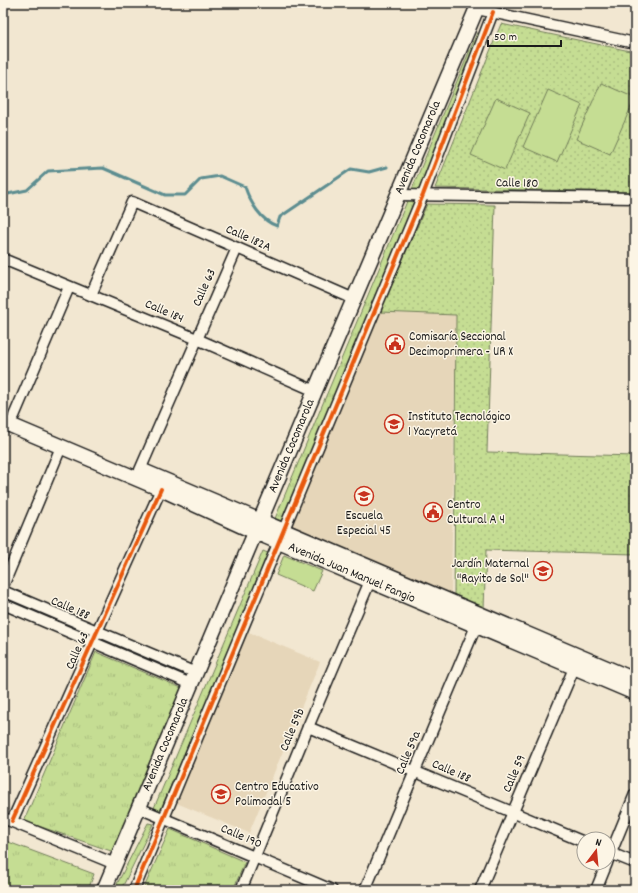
<svg xmlns="http://www.w3.org/2000/svg" width="638" height="893" viewBox="0 0 638 893" font-family="Dekko,sans-serif">
  <defs>
    <pattern id="grass-tufts" width="24" height="20" patternUnits="userSpaceOnUse"><rect width="24" height="20" fill="#c5dd93"/><path d="M3 7l-1-3M5 7V3M7 7l1-3M15 17l-1-3M17 17v-4M19 17l1-3" fill="none" stroke="#a9bd7e"/></pattern>
    <pattern id="park-dots" width="8" height="8" patternUnits="userSpaceOnUse"><rect width="8" height="8" fill="#c5dd93"/><path d="M2 2h.1M6 6h.1" fill="none" stroke="#a9bd7e" stroke-width="1.8" stroke-linecap="round"/></pattern>
  </defs>
  <rect width="100%" height="100%" fill="#f2e7d1"/>
  <filter id="ink" filterUnits="userSpaceOnUse"><feTurbulence type="fractalNoise" baseFrequency=".025" numOctaves="2"/><feDisplacementMap in="SourceGraphic" scale="8" xChannelSelector="R" yChannelSelector="G"/><feConvolveMatrix kernelMatrix="1 2 1 2 8 2 1 2 1" color-interpolation-filters="sRGB"/></filter>
  <g filter="url(#ink)">
    <g fill="#e6d6b9">
      <path d="M 380,312 L 456,315 L 451,598 L 290,530 Z"/>
      <path d="M 246,631 L 320,662 L 249,833 L 174,802 Z"/>
    </g>
    <g fill="url(#grass-tufts)" stroke="#707c58">
      <path d="M 477,33 L 483,35 L 281,524 L 274,521 Z"/>
      <path d="M 263,551 L 270,554 L 160,811 L 154,808 Z"/>
      <path d="M 96,652 L 184,689 L 114,852 L 24,821 Z"/>
      <path d="M 148,823 L 153,824 L 121,890 L 114,890 Z"/>
      <path d="M 170,829 L 245,862 L 233,890 L 143,890 Z"/>
      <path d="M 3,840 L 94,874 L 88,890 L 3,890 Z"/>
    </g>
    <g fill="url(#park-dots)" stroke="#707c58">
      <path d="M 501,24 L 635,52 L 635,192 L 435,188 Z"/>
      <path d="M 427,204 L 495,205 L 487,452 L 635,456 L 635,554 L 486,550 L 484,609 L 454,598 L 456,315 L 380,312 Z"/>
    </g>
    <g fill="#c5dd93" stroke="#707c58">
      <path d="M 601,83 L 635,98 L 610,154 L 576,139 Z"/>
      <path d="M 548,90 L 582,105 L 557,162 L 523,147 Z"/>
      <path d="M 496,98 L 530,113 L 505,170 L 471,155 Z"/>
      <path d="M 284,555 L 322,571 L 313,591 L 276,575 Z"/>
    </g>
    <g fill="none" stroke-linecap="round" stroke-linejoin="round">
      <path stroke="#5c8d90" stroke-width="3" d="M 3,195 L 27,190 L 48,171 L 103,168 L 165,195 L 185,195 L 201,179 L 220,176 L 245,187 C 250,202 261,221 277,226 L 280,217 L 351,169 L 369,172 L 387,167"/>
      <defs>
        <g id="minor">
          <path d="M 477,9 L 635,43"/>
          <path d="M 398,195 L 635,198"/>
          <path d="M 3,259 L 197,339 L 315,391"/>
          <path d="M 91,295 L 132,202 L 354,299"/>
          <path d="M 14,416 L 69,287"/>
          <path d="M 140,470 L 237,248"/>
          <path d="M 3,586 L 61,447"/>
          <path d="M 3,591 L 196,673"/>
          <path d="M 3,604 L 191,684"/>
          <path d="M 308,727 L 584,842"/>
          <path d="M 139,808 L 332,890"/>
          <path d="M 3,818 L 115,864"/>
          <path d="M 12,821 L 161,489"/>
          <path d="M 608,852 L 635,863"/>
          <path d="M 608,860 L 635,794"/>
          <path d="M 134,890 L 423,195 L 493,12"/>
          <path d="M 241,890 L 308,727 L 370,581"/>
          <path d="M 365,890 L 476,626"/>
          <path d="M 480,890 L 574,668"/>
          <path d="M 596,890 L 607,863"/>
        </g>
        <g id="secondary">
          <path id="s1" d="M 3,422 L 161,489 L 255,532 L 635,693"/>
          <path d="M 143,471 L 635,680"/>
          <path id="s2" d="M 104,890 L 479,3"/>
        </g>
      </defs>
      <use href="#minor" stroke="#1c1c1c" stroke-width="13"/>
      <use href="#secondary" stroke="#1c1c1c" stroke-width="17"/>
      <use href="#minor" stroke="#fcf5e5" stroke-width="10"/>
      <use href="#secondary" stroke="#fcf5e5" stroke-width="14"/>
      <defs>
        <g id="cycleway">
          <path d="M 12,821 L 161,489"/>
          <path d="M 134,890 L 423,195 L 493,12"/>
        </g>
      </defs>
      <use href="#cycleway" stroke="#fcf5e5" stroke-width="6"/>
      <use href="#cycleway" stroke="#e8590c" stroke-width="4"/>
    </g>
  </g>
  <defs>
    <symbol id="civic-ring" viewBox="-11 -11 22 22"><circle r="9.5" fill="#fcf5e5" stroke="#c8321e" stroke-width="1.5"/><path d="M-.6-6.5H3V-4.5H.6V-3L4-1V1h2V6H-6V1h2V-1L-.6-3ZM-1.2 2.5V6h2.4V2.5Z" fill="#c8321e"/></symbol>
    <symbol id="school-ring" viewBox="-11 -11 22 22"><circle r="9.5" fill="#fcf5e5" stroke="#c8321e" stroke-width="1.5"/><path d="M0-5L7-2L0 1L-7-2ZM-4 1L0 2.5L4 1V4Q0 6-4 4Z" fill="#c8321e"/></symbol>
  </defs>
  <g fill-rule="evenodd">
    <use href="#civic-ring" x="384" y="333" width="22" height="22"/>
    <use href="#school-ring" x="383" y="413" width="22" height="22"/>
    <use href="#school-ring" x="353" y="485" width="22" height="22"/>
    <use href="#civic-ring" x="422" y="501" width="22" height="22"/>
    <use href="#school-ring" x="532" y="560" width="22" height="22"/>
    <use href="#school-ring" x="210" y="783" width="22" height="22"/>
  </g>
  <g text-anchor="middle" dominant-baseline="central" stroke-width="3" stroke-linejoin="round" paint-order="stroke">
    <g font-size="13" fill="#1c1c1c" stroke="#fcf5e5">
      <text stroke="none"><textPath href="#s2" startOffset="806">Avenida Cocomarola</textPath></text>
      <text transform="translate(517 184) rotate(1)">Calle 180</text>
      <text transform="translate(248 239) rotate(24)">Calle 182A</text>
      <text transform="translate(205 288) rotate(-66)">Calle 63</text>
      <text transform="translate(164 312) rotate(23)">Calle 184</text>
      <text stroke="none"><textPath href="#s2" startOffset="482">Avenida Cocomarola</textPath></text>
      <text stroke="none"><textPath href="#s1" startOffset="380">Avenida Juan Manuel Fangio</textPath></text>
      <text transform="translate(70 609) rotate(23)">Calle 188</text>
      <text transform="translate(78 651) rotate(-66)">Calle 63</text>
      <text transform="translate(293 730) rotate(-67)">Calle 59b</text>
      <text stroke="none"><textPath href="#s2" startOffset="158">Avenida Cocomarola</textPath></text>
      <text transform="translate(409 753) rotate(-67)">Calle 59a</text>
      <text transform="translate(451 772) rotate(23)">Calle 188</text>
      <text transform="translate(515 774) rotate(-67)">Calle 59</text>
      <text transform="translate(241 837) rotate(23)">Calle 190</text>
    </g>
    <g font-size="13" fill="#1c1c1c" stroke="#fcf5e5" text-anchor="start">
      <text x="409" y="337">Comisaría Seccional<tspan x="409" dy="15">Decimoprimera - UR X</tspan></text>
      <text x="408" y="417">Instituto Tecnológico<tspan x="408" dy="15">1 Yacyretá</tspan></text>
      <text x="447" y="505">Centro<tspan x="447" dy="15">Cultural A 4</tspan></text>
      <text x="364" y="516" text-anchor="middle">Escuela<tspan x="364" dy="15">Especial 45</tspan></text>
      <text x="529" y="564" text-anchor="end">Jardín Maternal<tspan x="529" dy="15">"Rayito de Sol"</tspan></text>
      <text x="235" y="787">Centro Educativo<tspan x="235" dy="15">Polimodal 5</tspan></text>
    </g>
  </g>
  <rect width="638" height="893" fill="none" stroke="#fcf5e5" stroke-width="16"/>
  <rect x="8" y="8" width="622" height="877" fill="none" stroke="#1c1c1c" stroke-width="1.5" filter="url(#ink)"/>
  <g transform="translate(596 851) rotate(16)"><circle r="19" fill="#fcf5e5" stroke="#a29e95"/>
  <path d="M0-3L7 15L0 10L-7 15Z" fill="#c8321e"/>
  <text y="-6" font-size="11" font-weight="bold" text-anchor="middle" fill="#1c1c1c">N</text>
  </g>
  <path d="M488 40v6h73v-6" fill="none" stroke="#1c1c1c" stroke-width="2"/>
  <text x="494" y="40" font-size="12" fill="#1c1c1c" stroke="#fcf5e5" stroke-width="3" paint-order="stroke">50 m</text>
</svg>
